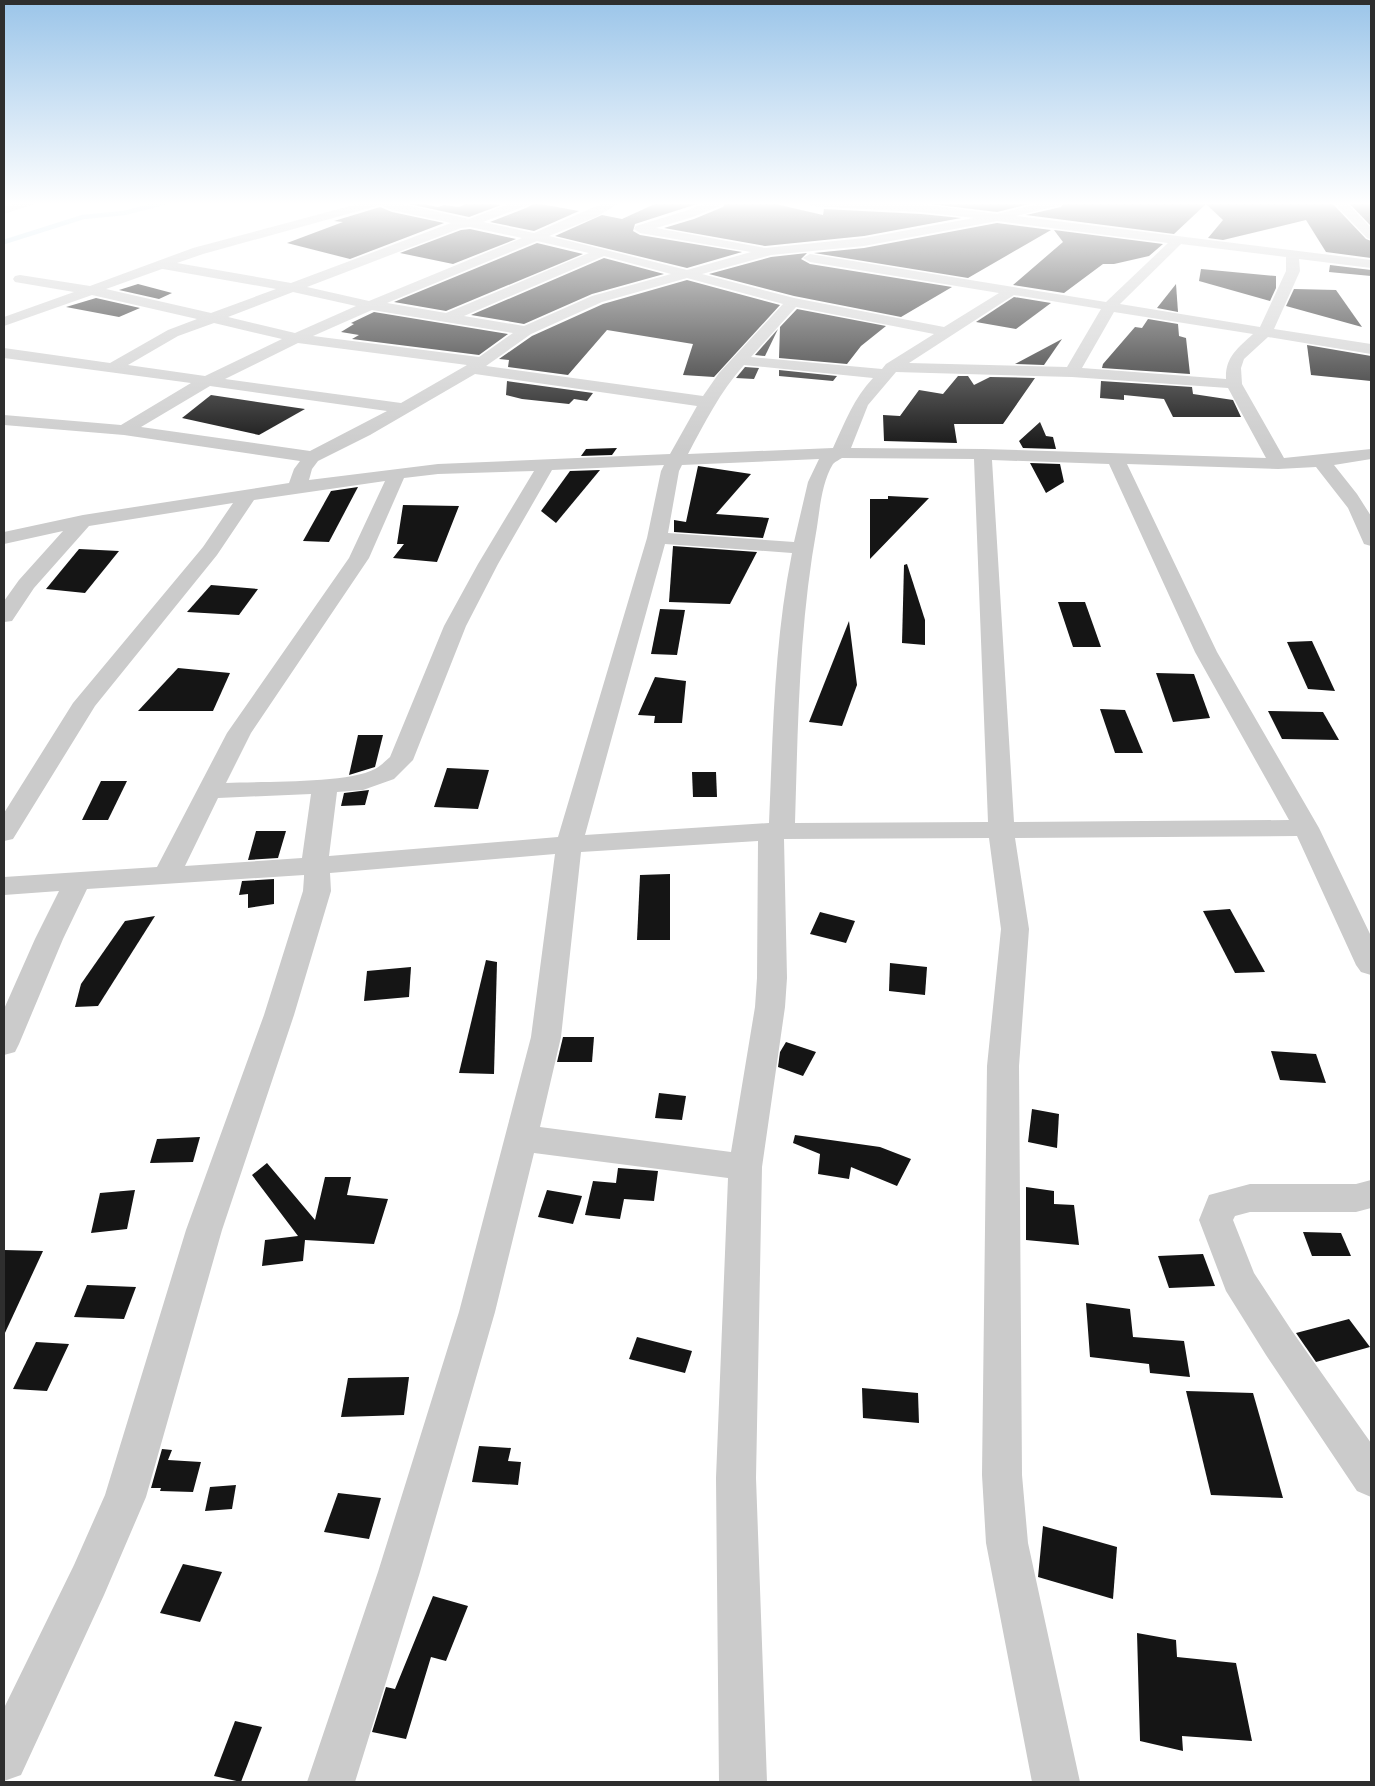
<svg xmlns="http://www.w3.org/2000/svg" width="1375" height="1786" viewBox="0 0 1375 1786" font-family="Roboto,sans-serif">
  <rect width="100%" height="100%" fill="#fff"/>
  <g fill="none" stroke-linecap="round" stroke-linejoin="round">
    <path stroke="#c7dfeb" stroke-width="4.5" d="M 4,242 L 83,217 L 124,213 L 167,202"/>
  </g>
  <g fill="#151515">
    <path d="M 413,202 L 438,207 L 444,205 L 459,207 L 470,202 L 501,205 L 469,217 L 409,204 Z"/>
    <path d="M 659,202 L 703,202 L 635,224 L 633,231 L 640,235 L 742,252 L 687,268 L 555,236 L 602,215 L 622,219 Z"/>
    <path d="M 726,202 L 767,202 L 823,215 L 824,209 L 921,214 L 961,218 L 864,236 L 765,246 L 664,228 L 694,219 L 723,207 Z"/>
    <path d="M 914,202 L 1037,202 L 997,212 Z"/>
    <path d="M 1065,202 L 1331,202 L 1366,239 L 1371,241 L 1371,258 L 1326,252 L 1306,220 L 1223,240 L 1208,238 L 1223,220 L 1206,204 L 1174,234 L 1026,215 L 1061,207 Z"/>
    <path d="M 1348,202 L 1371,202 L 1371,226 Z"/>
    <path d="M 535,203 L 579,211 L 534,231 L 490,222 L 526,208 Z"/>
    <path d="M 380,207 L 392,212 L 444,223 L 350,259 L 287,243 L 343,222 L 334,221 Z"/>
    <path d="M 997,223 L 1051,230 L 968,278 L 814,253 L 864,248 Z"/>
    <path d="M 470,229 L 516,239 L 453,264 L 400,253 L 461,230 Z"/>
    <path d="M 1054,230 L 1163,244 L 1149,256 L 1114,264 L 1103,264 L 1064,293 L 1013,285 L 1063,242 Z"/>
    <path d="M 537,243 L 583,254 L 446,311 L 394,302 Z"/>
    <path d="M 807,253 L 801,259 L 810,264 L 952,287 L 901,317 L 794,296 L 709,274 L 771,257 Z"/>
    <path d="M 604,258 L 664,274 L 592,294 L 524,324 L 471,315 Z"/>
    <path d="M 1330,265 L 1371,270 L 1371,276 L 1329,272 Z"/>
    <path d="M 1201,269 L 1276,276 L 1276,288 L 1270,301 L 1199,281 Z"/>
    <path d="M 687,280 L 780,305 L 714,377 L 683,375 L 693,344 L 607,330 L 568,375 L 508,367 L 509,360 L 499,359 L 532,336 L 603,304 Z"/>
    <path d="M 138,284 L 172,293 L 159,299 L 119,290 Z"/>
    <path d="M 1176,284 L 1178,312 L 1157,308 Z"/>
    <path d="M 1294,289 L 1336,290 L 1362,327 L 1286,306 Z"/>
    <path d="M 1014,297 L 1051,303 L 1016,329 L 976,322 Z"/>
    <path d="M 96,298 L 140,308 L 119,317 L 66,307 Z"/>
    <path d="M 797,309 L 886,326 L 861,346 L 847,364 L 779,358 L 780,327 Z"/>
    <path d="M 374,312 L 508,334 L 479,355 L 352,339 L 359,335 L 341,332 L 354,324 L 351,323 Z"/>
    <path d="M 1148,319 L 1178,324 L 1179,336 L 1186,338 L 1190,374 L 1102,368 L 1103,364 L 1135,327 L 1142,328 Z"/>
    <path d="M 778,329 L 765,356 L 755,355 Z"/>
    <path d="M 1062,339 L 1044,365 L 1015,364 Z"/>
    <path d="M 1307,345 L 1371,356 L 1371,381 L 1311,375 Z"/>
    <path d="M 745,367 L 759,368 L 754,379 L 736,378 Z"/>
    <path d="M 779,370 L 837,376 L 833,381 L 779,376 Z"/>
    <path d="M 958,376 L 968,376 L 974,385 L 990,377 L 1035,378 L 1003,424 L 954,424 L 957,443 L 884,441 L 883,415 L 900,416 L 919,390 L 943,394 Z"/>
    <path d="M 507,381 L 593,393 L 587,401 L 574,399 L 569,404 L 522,399 L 506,395 Z"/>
    <path d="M 1101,381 L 1192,387 L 1193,394 L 1233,400 L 1241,417 L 1173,417 L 1164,399 L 1124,395 L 1124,400 L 1100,398 Z"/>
    <path d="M 211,395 L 305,409 L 259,435 L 182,418 Z"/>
    <path d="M 1040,422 L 1046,436 L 1053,437 L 1056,449 L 1023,448 L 1019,441 Z"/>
    <path d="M 617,448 L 612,455 L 581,456 L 586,449 Z"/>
    <path d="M 1030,463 L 1060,464 L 1064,482 L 1046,493 Z"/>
    <path d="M 698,466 L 751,474 L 716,514 L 769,518 L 763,538 L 674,532 L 674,520 L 686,522 Z"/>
    <path d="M 600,470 L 556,523 L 541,511 L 570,471 Z"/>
    <path d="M 358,487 L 329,542 L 303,541 L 331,491 Z"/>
    <path d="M 888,496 L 929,498 L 870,559 L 870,499 L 888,499 Z"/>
    <path d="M 403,505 L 459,506 L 437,562 L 393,558 L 404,544 L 397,544 Z"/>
    <path d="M 673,546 L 757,552 L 730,604 L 669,602 Z"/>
    <path d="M 79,549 L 119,551 L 85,593 L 46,589 Z"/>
    <path d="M 907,564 L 925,620 L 925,645 L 902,643 L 904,565 Z"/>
    <path d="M 211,585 L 258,589 L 239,615 L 187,612 Z"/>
    <path d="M 1058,602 L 1085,602 L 1101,647 L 1073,647 Z"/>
    <path d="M 660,609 L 685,610 L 677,655 L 651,654 Z"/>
    <path d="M 849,621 L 857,685 L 842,726 L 809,722 Z"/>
    <path d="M 1312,641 L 1335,691 L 1308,689 L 1287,642 Z"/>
    <path d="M 178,668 L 230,673 L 213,711 L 138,711 Z"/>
    <path d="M 1156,673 L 1194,674 L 1210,718 L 1173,722 Z"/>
    <path d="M 655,677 L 686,681 L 682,723 L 654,723 L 655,716 L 638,715 Z"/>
    <path d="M 1100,709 L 1125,710 L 1143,753 L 1115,753 Z"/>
    <path d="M 1268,711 L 1323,712 L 1339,740 L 1282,739 Z"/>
    <path d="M 358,735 L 383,735 L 375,767 L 349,775 Z"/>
    <path d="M 447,768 L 489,770 L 478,809 L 434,807 Z"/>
    <path d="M 692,772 L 716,772 L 717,797 L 693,797 Z"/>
    <path d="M 101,781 L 127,781 L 108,820 L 82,820 Z"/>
    <path d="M 369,790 L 365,805 L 341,806 L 344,793 Z"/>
    <path d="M 256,831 L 286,831 L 278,858 L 248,860 Z"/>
    <path d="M 670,874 L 670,940 L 637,940 L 640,875 Z"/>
    <path d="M 274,879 L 274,904 L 248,908 L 248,894 L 239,895 L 242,881 Z"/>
    <path d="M 1230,909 L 1265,972 L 1235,973 L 1203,911 Z"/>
    <path d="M 820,912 L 855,921 L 846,943 L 810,934 Z"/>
    <path d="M 155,916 L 98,1006 L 75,1007 L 81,984 L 125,921 Z"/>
    <path d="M 486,960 L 497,962 L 494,1074 L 459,1073 Z"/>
    <path d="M 890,963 L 927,967 L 925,995 L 889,991 Z"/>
    <path d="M 411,967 L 409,997 L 364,1001 L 367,971 Z"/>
    <path d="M 563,1037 L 594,1037 L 592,1062 L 557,1062 Z"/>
    <path d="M 786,1042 L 816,1052 L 803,1076 L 778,1067 L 780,1052 Z"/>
    <path d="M 1271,1051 L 1316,1054 L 1326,1083 L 1280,1080 Z"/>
    <path d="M 659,1093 L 686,1096 L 682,1120 L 655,1118 Z"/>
    <path d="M 1032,1109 L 1059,1114 L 1057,1148 L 1028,1142 Z"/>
    <path d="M 795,1135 L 880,1147 L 911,1159 L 897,1186 L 851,1167 L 849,1179 L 818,1174 L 820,1154 L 793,1143 Z"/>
    <path d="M 200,1137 L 193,1162 L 150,1163 L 157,1139 Z"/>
    <path d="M 267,1163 L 315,1220 L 325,1177 L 351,1177 L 347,1195 L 388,1199 L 374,1244 L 305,1240 L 303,1261 L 262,1266 L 265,1240 L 298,1236 L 252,1175 Z"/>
    <path d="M 618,1168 L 658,1171 L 654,1201 L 624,1199 L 620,1219 L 585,1215 L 593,1181 L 616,1183 Z"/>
    <path d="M 1026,1187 L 1054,1191 L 1054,1204 L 1074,1205 L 1079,1245 L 1026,1240 Z"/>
    <path d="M 135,1190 L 127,1229 L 91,1233 L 100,1193 Z"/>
    <path d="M 547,1190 L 582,1196 L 573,1224 L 538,1217 Z"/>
    <path d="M 1303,1232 L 1341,1233 L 1351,1256 L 1312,1256 Z"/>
    <path d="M 4,1250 L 43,1251 L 4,1335 Z"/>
    <path d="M 1203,1254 L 1215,1286 L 1169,1288 L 1158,1256 Z"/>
    <path d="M 87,1285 L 136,1287 L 124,1319 L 74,1317 Z"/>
    <path d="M 1086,1303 L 1130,1309 L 1133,1337 L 1184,1341 L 1190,1377 L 1150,1373 L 1149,1364 L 1090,1357 Z"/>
    <path d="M 1349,1319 L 1370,1347 L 1316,1362 L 1296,1333 Z"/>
    <path d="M 637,1337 L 692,1351 L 685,1373 L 629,1359 Z"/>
    <path d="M 36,1342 L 69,1344 L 47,1391 L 13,1389 Z"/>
    <path d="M 409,1377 L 404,1415 L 341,1417 L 348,1378 Z"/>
    <path d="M 862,1388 L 918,1393 L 919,1423 L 863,1418 Z"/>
    <path d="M 1186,1391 L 1253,1393 L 1283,1498 L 1211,1495 Z"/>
    <path d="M 479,1446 L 511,1448 L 508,1461 L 521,1462 L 518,1485 L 472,1482 Z"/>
    <path d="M 162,1449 L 172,1450 L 168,1460 L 201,1462 L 193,1492 L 160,1491 L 161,1488 L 151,1488 Z"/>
    <path d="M 236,1485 L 232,1509 L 205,1511 L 210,1487 Z"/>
    <path d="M 338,1493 L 381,1498 L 369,1539 L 324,1532 Z"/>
    <path d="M 1043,1526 L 1117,1547 L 1113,1599 L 1038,1577 Z"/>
    <path d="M 183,1564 L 222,1572 L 200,1622 L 160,1613 Z"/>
    <path d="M 433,1596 L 468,1606 L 446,1661 L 431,1657 L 406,1739 L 372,1732 L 386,1687 L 395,1689 Z"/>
    <path d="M 1137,1633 L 1176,1640 L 1177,1657 L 1236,1663 L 1252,1741 L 1182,1736 L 1183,1751 L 1140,1741 Z"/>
    <path d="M 235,1721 L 262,1727 L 241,1782 L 214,1776 Z"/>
  </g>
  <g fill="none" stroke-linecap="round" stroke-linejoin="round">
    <g fill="#cbcbcb" fill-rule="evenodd">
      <path d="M 17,202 L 34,202 L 32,205 L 4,214 L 4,206 Z"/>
      <path d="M 365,202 L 394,202 L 469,219 L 514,202 L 530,202 L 528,205 L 483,222 L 534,233 L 606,202 L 621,202 L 596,217 L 549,236 L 687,270 L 751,252 L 640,233 L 634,229 L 636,226 L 685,211 L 708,202 L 724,202 L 722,205 L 693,217 L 656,228 L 765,248 L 864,238 L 974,218 L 921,212 L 811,206 L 805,202 L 874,202 L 921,204 L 997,214 L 1044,202 L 1063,202 L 1061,205 L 1016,216 L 1371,260 L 1371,268 L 1299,259 L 1300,271 L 1274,329 L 1371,344 L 1371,354 L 1268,337 L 1244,359 L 1241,368 L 1242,384 L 1284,458 L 1371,449 L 1371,459 L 1334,465 L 1357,494 L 1371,516 L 1371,546 L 1364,544 L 1348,508 L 1316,467 L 1278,469 L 1127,464 L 1217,652 L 1319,828 L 1371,936 L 1371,975 L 1361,972 L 1356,965 L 1297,836 L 1015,838 L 1029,929 L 1019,1066 L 1022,1475 L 1028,1543 L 1080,1782 L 1032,1782 L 986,1543 L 982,1475 L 987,1066 L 1001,929 L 989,838 L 784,839 L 787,978 L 785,1007 L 762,1167 L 756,1478 L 767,1782 L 719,1782 L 716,1478 L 728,1178 L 534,1153 L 495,1312 L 420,1572 L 355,1782 L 307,1782 L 378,1572 L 459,1312 L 531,1037 L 555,854 L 330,873 L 331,891 L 294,1015 L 222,1230 L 146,1497 L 104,1595 L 21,1775 L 4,1781 L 4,1708 L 74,1565 L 105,1495 L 186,1230 L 264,1015 L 303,891 L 304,877 L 304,875 L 87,889 L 63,939 L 19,1044 L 15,1052 L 4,1055 L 4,1009 L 35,939 L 59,891 L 4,895 L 4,877 L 157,867 L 227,733 L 349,558 L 385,481 L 254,500 L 217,555 L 95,706 L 13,839 L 4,841 L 4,813 L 73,703 L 203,547 L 233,503 L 89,526 L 34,588 L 12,621 L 4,622 L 4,601 L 19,580 L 63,531 L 4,544 L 4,532 L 83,515 L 289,483 L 294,469 L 300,461 L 124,435 L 4,425 L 4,415 L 121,425 L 191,383 L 4,358 L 4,348 L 110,363 L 168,330 L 197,319 L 92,295 L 4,326 L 4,317 L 74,292 L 15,282 L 13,279 L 15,276 L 20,275 L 90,286 L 193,248 ZM 380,205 L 392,210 L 451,223 L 291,283 L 177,263 L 203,254 ZM 997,221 L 1168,243 L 1106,302 L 810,254 L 803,258 L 810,262 L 999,293 L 944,327 L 794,298 L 702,274 L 771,255 L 864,246 ZM 470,227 L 522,238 L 369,301 L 307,287 L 461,228 ZM 537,241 L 589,253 L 446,313 L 387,303 ZM 1181,244 L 1286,257 L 1286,271 L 1260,327 L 1120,304 ZM 604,256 L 671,274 L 592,296 L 524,326 L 464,316 ZM 162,269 L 163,269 L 276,289 L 211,313 L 106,289 ZM 687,278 L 783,304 L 719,373 L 703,396 L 486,366 L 531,334 L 602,302 ZM 293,292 L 356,306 L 295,333 L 228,317 ZM 1014,295 L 1101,309 L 1067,367 L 909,363 ZM 796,307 L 934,334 L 886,364 L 882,369 L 751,357 ZM 372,310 L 513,333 L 479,357 L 313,336 ZM 1114,312 L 1253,334 C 1238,348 1225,357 1226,379 L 1082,368 ZM 214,323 L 282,339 L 205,376 L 128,365 L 178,336 ZM 298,343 L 467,365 L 401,403 L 225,379 ZM 744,365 L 873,378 C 854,398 845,422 833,448 L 688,454 C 705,422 720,392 744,365 ZM 896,372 L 1072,377 L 1228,388 L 1266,458 L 983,449 L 851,448 L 868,405 ZM 475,374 L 697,406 L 670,454 L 438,464 L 309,480 L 312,469 L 318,461 L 370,435 ZM 210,386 L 387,411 L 310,451 L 141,427 ZM 842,458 L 974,459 L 988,822 L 795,823 C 798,724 799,625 817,527 C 820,507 822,482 833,464 C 836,461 839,460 842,458 ZM 819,459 L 808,482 L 794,542 L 668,533 L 679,471 L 682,465 ZM 992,460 L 1109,464 L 1195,652 L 1289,820 L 1014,822 ZM 664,465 L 661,471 L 647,538 L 558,837 L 329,856 L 337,792 L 363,790 L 394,779 L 413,760 L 466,626 L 498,564 L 552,470 ZM 534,471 L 478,564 L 444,626 L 390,757 C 385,761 381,766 375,769 C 347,784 261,781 226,783 L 251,733 L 369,558 L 404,478 L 438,474 ZM 665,544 L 792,553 C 774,642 773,733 769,823 L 585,835 ZM 311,794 L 302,858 L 185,866 L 218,798 ZM 758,841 L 757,978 L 755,1007 L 731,1152 L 540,1127 L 561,1037 L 581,852 Z"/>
      <path d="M 1333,202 L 1346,202 L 1371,228 L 1371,239 L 1367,238 Z"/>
      <path d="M 1371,1180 L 1371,1208 L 1356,1212 L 1250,1212 L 1235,1216 L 1233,1220 L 1254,1273 L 1292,1331 L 1371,1443 L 1371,1497 L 1357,1491 L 1266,1355 L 1226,1291 L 1199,1220 L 1209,1195 L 1250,1184 L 1356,1184 Z"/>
    </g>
  </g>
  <linearGradient id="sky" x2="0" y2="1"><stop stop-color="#9bc5e9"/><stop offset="0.45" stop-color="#fff"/><stop offset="1" stop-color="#fff" stop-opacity="0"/></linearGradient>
  <rect width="1375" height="452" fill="url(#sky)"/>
  <rect width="1375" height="1786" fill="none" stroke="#2e2e2e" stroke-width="10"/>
</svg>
